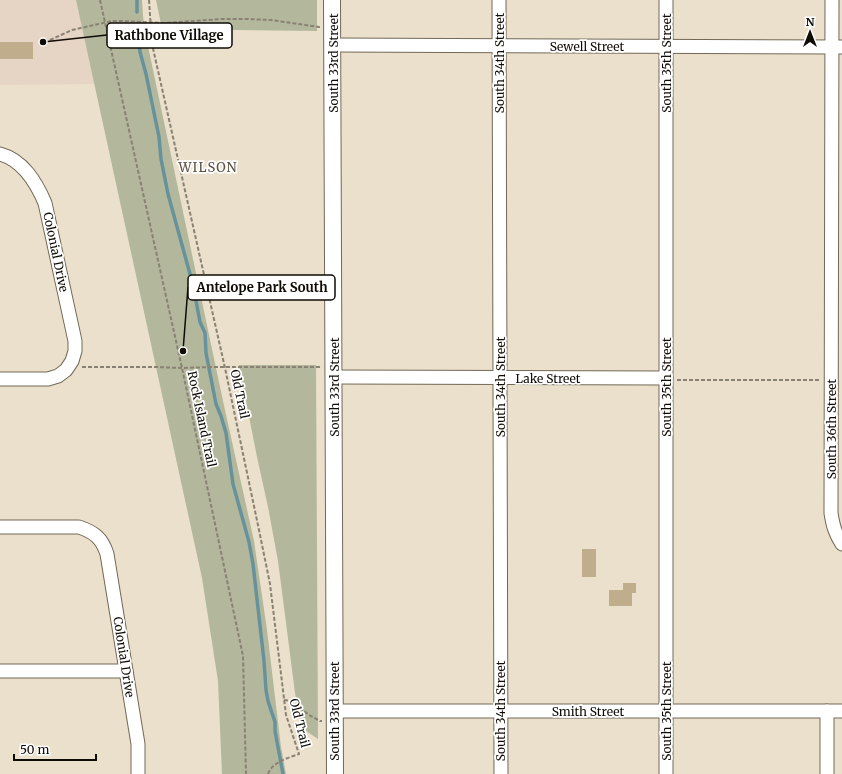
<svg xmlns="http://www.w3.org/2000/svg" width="842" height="774" viewBox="0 0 842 774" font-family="Merriweather,serif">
  <rect width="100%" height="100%" fill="#ebe0cb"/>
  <path fill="#e6d4c4" d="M 0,0 L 76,0 L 95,84 L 0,85 Z"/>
  <g fill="#b3b89c">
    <path d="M 76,0 L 142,0 L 143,16 L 145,32 L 223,401 L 254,541 L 267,630 L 281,747 L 286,774 L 222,774 L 218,681 L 202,578 Z"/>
    <path d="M 156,0 L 317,0 L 317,31 L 162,29 Z"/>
    <path d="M 239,365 L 316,365 L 318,739 L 306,731 L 298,716 L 278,561 L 268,507 L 257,457 Z"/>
  </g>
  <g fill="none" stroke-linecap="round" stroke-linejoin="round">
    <g stroke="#67929c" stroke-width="3.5">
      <path d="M 137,0 L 137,12"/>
      <path d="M 138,32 L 140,52 L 146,74 L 159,137 L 161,159 L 168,194 L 193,285 L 200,322 L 205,333 L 206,353 L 216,404 L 221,416 L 226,433 L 233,484 L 249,542 L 253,564 L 264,661 L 266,690 L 268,701 L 275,722 L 275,731 L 283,774"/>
    </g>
  </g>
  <g fill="#bfad8c">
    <rect x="0" y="42" width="33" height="17"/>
    <rect x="582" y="549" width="14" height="28"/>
    <path d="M 623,583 L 636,583 L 636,593 L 632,593 L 632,606 L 609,606 L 609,590 L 623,590 Z"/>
  </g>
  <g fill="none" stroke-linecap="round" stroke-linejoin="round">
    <defs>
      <g id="minor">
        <path d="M 499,0 L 501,774"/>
        <path d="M 666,0 L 666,774"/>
        <path d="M 832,0 L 831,513 C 833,526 835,533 842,544"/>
        <path d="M 333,45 L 842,47"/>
        <path d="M 0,154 C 23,160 36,182 45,203 L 75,341 L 75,351 L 72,361 L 66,370 L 58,376 L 48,379 L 0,379"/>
        <path d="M 334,377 L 666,378"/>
        <path d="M 0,527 L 79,527 C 94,532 102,538 107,554 L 138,744 L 138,774"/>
        <path d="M 0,671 L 126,671"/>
        <path d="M 334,711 L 842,711"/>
        <path d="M 827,774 L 827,711"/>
      </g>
      <path id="major" d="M 332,0 L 335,774"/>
    </defs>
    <use href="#minor" stroke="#726856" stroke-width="15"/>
    <use href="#major" stroke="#726856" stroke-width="18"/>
    <g stroke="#898173" stroke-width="2" stroke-dasharray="4 2" stroke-linecap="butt">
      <path d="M 100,0 L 182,368 L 243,656 L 246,774"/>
      <path d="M 149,0 L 152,44 L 225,368 L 259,530 L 270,584 L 286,715 L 299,754 C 288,758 272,762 268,774"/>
      <path d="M 50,40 L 72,30 L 112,21 L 122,21 L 164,23 L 222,19 L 247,19 L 271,20 L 319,27 L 319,28"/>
      <path d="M 82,367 L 155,367 L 182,368 L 212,367 L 322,367"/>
      <path d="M 677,380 L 821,380"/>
      <path d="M 284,700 L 291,701 L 309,715 L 320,721 L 322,721"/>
    </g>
    <use href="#minor" stroke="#fff" stroke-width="13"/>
    <use href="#major" stroke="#fff" stroke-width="16"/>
  </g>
  <g text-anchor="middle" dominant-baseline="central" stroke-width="3.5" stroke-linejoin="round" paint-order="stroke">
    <g font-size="12" fill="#0f0b05" stroke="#fff">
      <text x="587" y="46">Sewell Street</text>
      <text transform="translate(333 63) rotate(-90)">South 33rd Street</text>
      <text transform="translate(499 63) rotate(-90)">South 34th Street</text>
      <text transform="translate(666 63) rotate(-90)">South 35th Street</text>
      <text transform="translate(56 252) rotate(78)">Colonial Drive</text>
      <text x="548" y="378">Lake Street</text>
      <text transform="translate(334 387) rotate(-90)">South 33rd Street</text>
      <text transform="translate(500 387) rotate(-90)">South 34th Street</text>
      <text transform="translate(666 387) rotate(-90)">South 35th Street</text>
      <text transform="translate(240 394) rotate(78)">Old Trail</text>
      <text transform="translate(202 419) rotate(78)">Rock Island Trail</text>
      <text transform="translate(831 429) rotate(-90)">South 36th Street</text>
      <text transform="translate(124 657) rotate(81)">Colonial Drive</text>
      <text transform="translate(334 711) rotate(-90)">South 33rd Street</text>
      <text transform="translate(500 711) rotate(-90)">South 34th Street</text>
      <text x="588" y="711">Smith Street</text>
      <text transform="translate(666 711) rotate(-90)">South 35th Street</text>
      <text transform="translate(300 723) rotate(76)">Old Trail</text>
    </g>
    <g font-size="13" letter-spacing="1" fill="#5b5140" stroke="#fff">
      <text x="208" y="167">WILSON</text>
    </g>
  </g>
  <path fill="none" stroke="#0f0b05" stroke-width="1.5" d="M43 42L107 35M183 351L188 287"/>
  <g fill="#0f0b05" stroke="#fff" stroke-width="1.5">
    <circle cx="43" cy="42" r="4"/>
    <circle cx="183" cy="351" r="4"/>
  </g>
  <g fill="#fff" stroke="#0f0b05" stroke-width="1.5">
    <rect x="107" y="23" width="125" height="25" rx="4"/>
    <rect x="188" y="275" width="147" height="25" rx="4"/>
  </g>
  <g font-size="13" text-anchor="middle" font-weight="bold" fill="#0f0b05">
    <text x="169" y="40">Rathbone Village</text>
    <text x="262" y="292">Antelope Park South</text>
  </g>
  <g transform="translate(810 32)" stroke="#ffffff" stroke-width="3" paint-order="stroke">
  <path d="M0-3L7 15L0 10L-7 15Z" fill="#0f0b05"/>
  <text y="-6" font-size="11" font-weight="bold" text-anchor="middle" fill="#0f0b05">N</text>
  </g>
  <path d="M14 754v6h82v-6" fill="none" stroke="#0f0b05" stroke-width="2"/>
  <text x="20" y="754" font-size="12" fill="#0f0b05" stroke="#ffffff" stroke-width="3" paint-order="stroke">50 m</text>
</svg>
